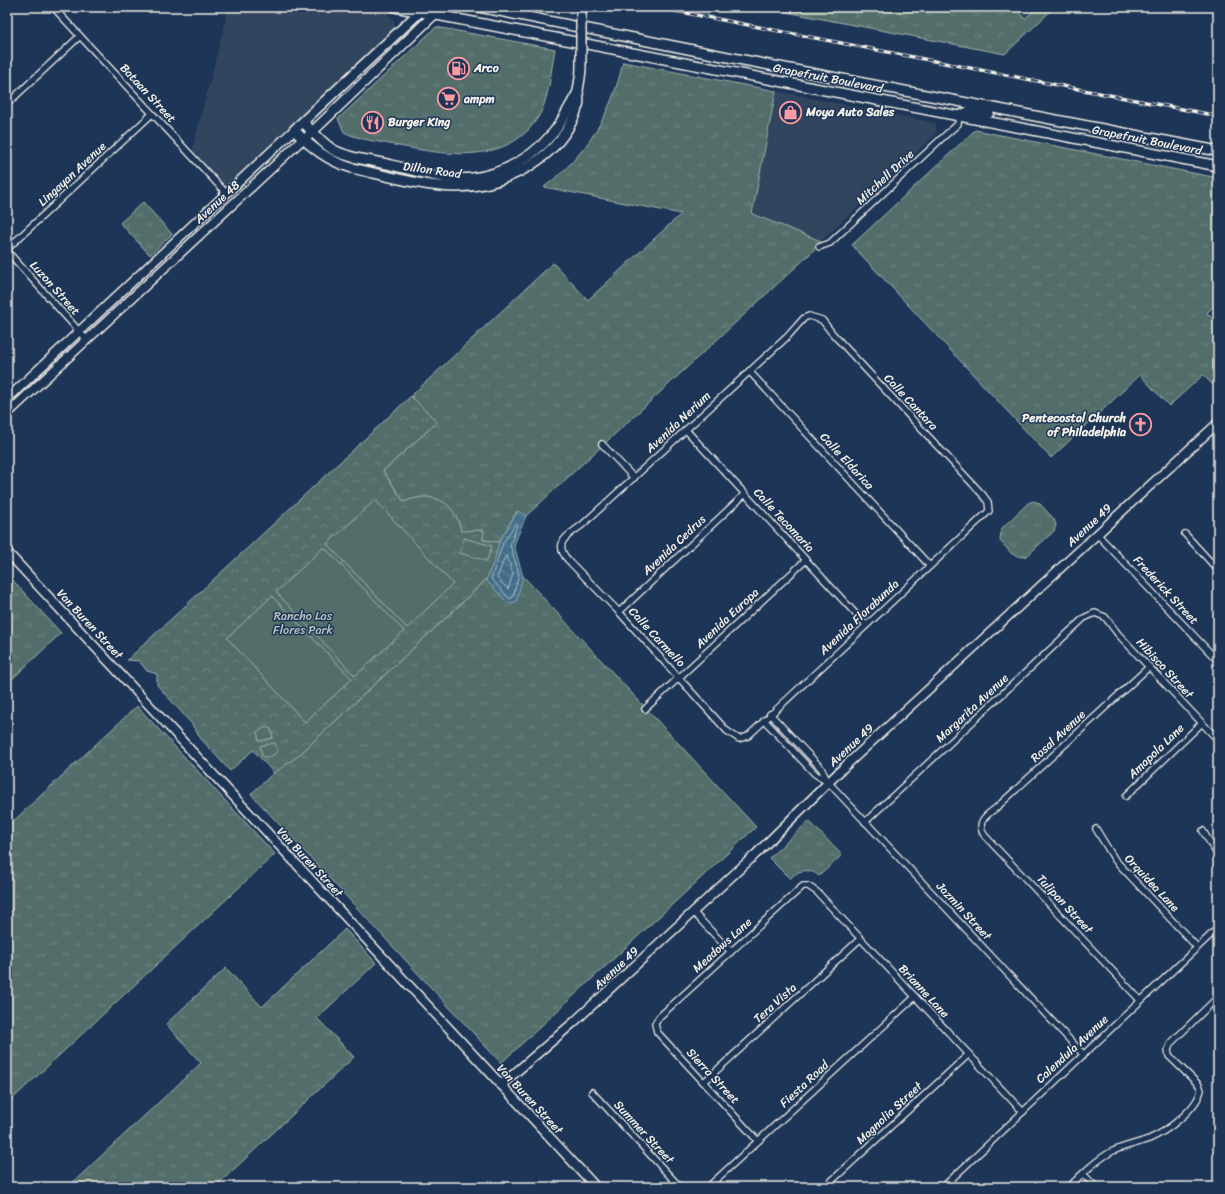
<svg xmlns="http://www.w3.org/2000/svg" width="1225" height="1194" viewBox="0 0 1225 1194" font-family="Sriracha,sans-serif">
  <defs>
    <pattern id="grass-tufts" width="24" height="20" patternUnits="userSpaceOnUse"><rect width="24" height="20" fill="#536e6b"/><path d="M3 7l-1-3M5 7V3M7 7l1-3M15 17l-1-3M17 17v-4M19 17l1-3" fill="none" stroke="#6c8380"/></pattern>
    <pattern id="forest-crowns" width="20" height="18" patternUnits="userSpaceOnUse"><rect width="20" height="18" fill="#536e6b"/><path d="M2 6a3 3 0 1 1 6 0M12 15a3 3 0 1 1 6 0" fill="none" stroke="#6c8380"/></pattern>
    <pattern id="water-waves" width="16" height="10" patternUnits="userSpaceOnUse"><rect width="16" height="10" fill="#426e89"/><path d="M0 5q4-4 8 0t8 0" fill="none" stroke="#5e839a"/></pattern>
  </defs>
  <rect width="100%" height="100%" fill="#1d3557"/>
  <filter id="ink" filterUnits="userSpaceOnUse"><feTurbulence type="fractalNoise" baseFrequency=".025" numOctaves="2"/><feDisplacementMap in="SourceGraphic" scale="8" xChannelSelector="R" yChannelSelector="G"/><feConvolveMatrix kernelMatrix="1 2 1 2 8 2 1 2 1" color-interpolation-filters="sRGB"/></filter>
  <g filter="url(#ink)">
    <g fill="#33445e">
      <path d="M 229,7 L 357,7 L 387,13 L 394,20 L 394,30 L 226,187 L 192,151 Z"/>
      <path d="M 1014,7 L 1038,7 L 1025,19 Z"/>
      <path d="M 776,91 L 936,123 L 937,133 L 821,241 L 752,214 Z"/>
    </g>
    <g fill="url(#grass-tufts)" stroke="#a4b0aa">
      <path d="M 760,7 L 1014,7 L 1025,19 L 1038,7 L 1055,7 L 1005,54 Z"/>
      <path d="M 436,27 L 555,49 C 551,70 549,102 537,119 C 505,167 441,154 394,145 C 377,141 359,140 344,132 L 338,119 Z"/>
      <path d="M 623,62 L 776,91 L 752,214 L 821,241 L 811,253 L 526,516 L 517,511 L 499,542 L 483,540 L 483,530 L 461,532 C 456,502 430,491 404,502 L 383,471 L 437,422 L 411,396 L 553,263 L 588,300 L 681,214 L 544,187 C 587,155 612,113 623,62 Z"/>
      <path d="M 975,130 L 1218,178 L 1218,302 L 1207,313 L 1218,324 L 1218,390 L 1203,375 L 1169,406 L 1140,375 L 1051,458 L 852,245 Z"/>
      <path d="M 143,202 L 172,234 L 150,255 L 120,223 Z"/>
      <path d="M 1034,501 L 1039,503 L 1054,519 L 1056,525 L 1054,531 L 1027,556 L 1021,557 L 1012,554 L 1000,541 L 1001,529 L 1028,503 Z"/>
      <path d="M 7,574 L 61,633 L 7,684 Z"/>
      <path d="M 523,576 L 756,827 L 501,1063 L 251,794 L 280,767 L 298,756 L 486,580 L 508,603 Z"/>
      <path d="M 137,706 L 275,854 L 7,1104 L 7,827 Z"/>
      <path d="M 809,821 L 842,855 L 819,876 C 810,868 798,869 790,879 L 769,858 Z"/>
      <path d="M 345,929 L 376,963 L 317,1018 L 354,1057 L 215,1187 L 68,1187 L 201,1063 L 166,1024 L 226,968 L 262,1007 Z"/>
    </g>
    <path fill="url(#forest-crowns)" stroke="#a4b0aa" d="M 411,396 L 437,422 L 383,471 L 404,502 C 431,490 455,500 461,531 L 484,530 L 483,540 L 499,542 L 495,559 L 486,580 L 298,756 L 274,773 L 253,750 L 230,771 L 201,739 L 191,723 L 157,685 L 157,674 L 147,671 L 139,661 L 127,660 Z"/>
    <g fill="#536e6b" stroke="#a4b0aa">
      <path d="M 375,500 L 453,584 L 407,628 L 327,544 Z"/>
      <path d="M 464,538 L 492,546 L 487,561 L 460,553 Z"/>
      <path d="M 324,547 L 404,631 L 355,676 L 276,592 Z"/>
      <path d="M 272,596 L 352,679 L 305,722 L 227,638 Z"/>
      <path d="M 266,727 L 271,729 L 273,738 L 259,741 L 257,732 Z"/>
      <path d="M 275,743 L 277,752 C 272,757 268,758 262,756 L 260,746 Z"/>
    </g>
    <path fill="url(#water-waves)" stroke="#89a2af" d="M 518,511 L 526,516 L 514,545 L 523,576 L 516,602 L 508,603 L 486,580 L 495,559 L 499,542 Z"/>
    <g fill="none" stroke-linecap="round" stroke-linejoin="round">
      <g stroke="#adbdc2" stroke-width="1">
        <path d="M 516,524 L 517,526 L 510,545 L 519,574 L 513,597 L 510,599 L 491,579 L 503,543 Z"/>
        <path d="M 507,556 L 513,574 L 508,589 L 497,578 L 505,557 Z"/>
      </g>
      <defs>
        <g id="street">
          <path d="M 53,7 L 227,194"/>
          <path d="M 7,104 L 80,36"/>
          <path d="M 819,247 L 830,243 L 941,139 L 958,124 L 959,116"/>
          <path d="M 7,249 L 152,114"/>
          <path d="M 7,251 L 87,340"/>
          <path d="M 809,316 L 822,320 L 832,333 L 982,494 L 988,502 L 989,511 L 748,736 L 739,739 L 727,731 L 619,612 L 568,560 C 552,542 569,535 582,525 L 787,337 L 804,318 Z"/>
          <path d="M 749,371 L 930,566"/>
          <path d="M 686,430 L 866,625"/>
          <path d="M 602,444 L 634,478"/>
          <path d="M 1097,534 L 1218,661"/>
          <path d="M 1185,534 L 1218,570"/>
          <path d="M 619,612 L 745,494"/>
          <path d="M 645,709 L 806,560"/>
          <path d="M 770,714 L 821,768 L 828,782"/>
          <path d="M 764,720 L 815,774 L 829,783 L 1083,1054"/>
          <path d="M 1126,796 L 1202,723"/>
          <path d="M 865,822 L 1084,618 L 1095,613 L 1105,617 L 1118,634 L 1218,740"/>
          <path d="M 1096,829 L 1115,860 L 1197,947"/>
          <path d="M 1203,831 L 1218,856"/>
          <path d="M 693,912 L 731,952"/>
          <path d="M 1140,1000 L 985,836 C 975,823 986,815 996,808 L 1149,667"/>
          <path d="M 704,1082 L 860,939"/>
          <path d="M 592,1092 L 680,1187"/>
          <path d="M 758,1141 L 657,1032 L 655,1024 L 659,1017 L 803,886 L 808,886 L 817,892 L 1023,1112"/>
          <path d="M 1083,1174 L 1096,1187"/>
          <path d="M 708,1187 L 915,997"/>
          <path d="M 825,1187 L 969,1054"/>
          <path d="M 943,1187 L 1218,928"/>
          <path d="M 1069,1187 C 1082,1174 1095,1161 1111,1152 C 1123,1146 1136,1144 1149,1139 C 1166,1132 1197,1109 1201,1090 L 1199,1085 L 1169,1056 L 1168,1050 L 1171,1043 L 1218,997"/>
        </g>
        <g id="secondary">
          <path d="M 7,399 L 294,130"/>
          <path d="M 7,414 L 303,139"/>
          <path d="M 7,552 L 596,1187"/>
          <path d="M 501,1085 L 574,1022 L 693,912 L 756,854 L 843,768 L 1218,423"/>
        </g>
        <g id="primary">
          <path d="M 395,7 L 1218,166"/>
          <path d="M 479,7 L 738,59 L 1218,151"/>
          <path d="M 423,9 L 294,130 C 312,148 328,161 352,168 C 384,175 424,187 457,187 C 508,186 562,157 578,106 C 580,101 578,96 578,91 C 579,83 581,75 581,67"/>
          <path d="M 959,116 L 970,111 L 989,113"/>
          <path d="M 303,122 C 312,131 321,142 332,149 C 349,159 372,160 391,165 C 410,169 428,175 447,178 C 487,183 528,163 553,133 C 563,121 570,105 578,92"/>
          <path d="M 309,135 L 442,7"/>
        </g>
      </defs>
      <use href="#street" stroke="#f4f1e8" stroke-width="8"/>
      <use href="#secondary" stroke="#f4f1e8" stroke-width="11"/>
      <use href="#primary" stroke="#f4f1e8" stroke-width="12"/>
      <use href="#street" stroke="#1d3557" stroke-width="5.5"/>
      <use href="#secondary" stroke="#1d3557" stroke-width="8"/>
      <use href="#primary" stroke="#1d3557" stroke-width="9"/>
      <defs>
        <path id="rail" d="M 655,7 L 1218,116"/>
      </defs>
      <use href="#rail" stroke="#f4f1e8" stroke-width="3.5"/>
      <use href="#rail" stroke="#1d3557" stroke-width="2" stroke-dasharray="6" stroke-linecap="butt"/>
      <defs>
        <path id="primary-bridge" d="M 581,7 L 581,67"/>
      </defs>
      <use href="#primary-bridge" stroke="#f4f1e8" stroke-width="12" stroke-linecap="butt"/>
      <use href="#primary-bridge" stroke="#1d3557" stroke-width="9"/>
    </g>
  </g>
  <defs>
    <symbol id="fuel-ring" viewBox="-11 -11 22 22"><circle r="9.5" fill="#1d3557" stroke="#ff9aa2" stroke-width="1.5"/><path d="M-5.5-6h7V0h2V4h1.3V-2.5L3-4.5l.8-.8L6-3V5H2.5V1h-1V6h-7ZM-4.2-4.7v3.2H.2V-4.7Z" fill="#ff9aa2"/></symbol>
    <symbol id="supermarket-ring" viewBox="-11 -11 22 22"><circle r="9.5" fill="#1d3557" stroke="#ff9aa2" stroke-width="1.5"/><path d="M-6-5.5h2.5l.6 2H6L4.5 2H-2.5L-4.4-4H-6ZM-1.5 3.2a1.3 1.3 0 1 0 .1 0ZM3 3.2a1.3 1.3 0 1 0 .1 0Z" fill="#ff9aa2"/></symbol>
    <symbol id="shop-ring" viewBox="-11 -11 22 22"><circle r="9.5" fill="#1d3557" stroke="#ff9aa2" stroke-width="1.5"/><path d="M-5-2.5h2.3a2.7 3.5 0 0 1 5.4 0H5L5.5 6h-11ZM-1.5-2.5h3a1.5 2.3 0 0 0-3 0Z" fill="#ff9aa2"/></symbol>
    <symbol id="restaurant-ring" viewBox="-11 -11 22 22"><circle r="9.5" fill="#1d3557" stroke="#ff9aa2" stroke-width="1.5"/><path d="M-5-6h1v4h1v-4h1v4h1v-4h1v5L-1.5 .5V6h-2V.5L-5-1ZM5-6V6H3V1.5H1.5Q1.5-4 5-6Z" fill="#ff9aa2"/></symbol>
    <symbol id="church-ring" viewBox="-11 -11 22 22"><circle r="9.5" fill="#1d3557" stroke="#ff9aa2" stroke-width="1.5"/><path d="M-1.2-6h2.4v3.5h3.3v2.4h-3.3V6h-2.4V-.1h-3.3v-2.4h3.3Z" fill="#ff9aa2"/></symbol>
  </defs>
  <g fill-rule="evenodd">
    <use href="#fuel-ring" x="446" y="56" width="25" height="25"/>
    <use href="#supermarket-ring" x="436" y="86" width="25" height="25"/>
    <use href="#shop-ring" x="778" y="100" width="25" height="25"/>
    <use href="#restaurant-ring" x="360" y="110" width="25" height="25"/>
    <use href="#church-ring" x="1128" y="412" width="25" height="25"/>
  </g>
  <g text-anchor="middle" dominant-baseline="central" stroke-width="3" stroke-linejoin="round" paint-order="stroke">
    <g font-size="12" font-weight="bold" fill="#f4f1e8" stroke="#1d3557" text-anchor="start">
      <text x="474" y="68">Arco</text>
      <text x="464" y="99">ampm</text>
      <text x="806" y="112">Moya Auto Sales</text>
      <text x="388" y="122">Burger King</text>
      <text x="1126" y="418" text-anchor="end">Pentecostal Church<tspan x="1126" dy="14">of Philadelphia</tspan></text>
    </g>
    <g font-size="12" fill="#f4f1e8" stroke="#1d3557">
      <text transform="translate(828 78) rotate(11)">Grapefruit Boulevard</text>
      <text transform="translate(148 93) rotate(47)">Bataan Street</text>
      <text transform="translate(1147 140) rotate(11)">Grapefruit Boulevard</text>
      <text transform="translate(432 170) rotate(8)">Dillon Road</text>
      <text transform="translate(72 174) rotate(-43)">Lingayan Avenue</text>
      <text transform="translate(885 177) rotate(-43)">Mitchell Drive</text>
      <text transform="translate(217 202) rotate(-43)">Avenue 48</text>
      <text transform="translate(55 288) rotate(48)">Luzon Street</text>
      <text transform="translate(911 402) rotate(47)">Calle Cantara</text>
      <text transform="translate(678 422) rotate(-43)">Avenida Nerium</text>
      <text transform="translate(847 461) rotate(47)">Calle Eldarica</text>
      <text transform="translate(784 520) rotate(47)">Calle Tecomaria</text>
      <text transform="translate(1089 525) rotate(-43)">Avenue 49</text>
      <text transform="translate(674 545) rotate(-43)">Avenida Cedrus</text>
      <text transform="translate(1166 590) rotate(47)">Frederick Street</text>
      <text transform="translate(859 617) rotate(-43)">Avenida Florabunda</text>
      <text transform="translate(727 618) rotate(-43)">Avenida Europa</text>
      <text transform="translate(90 624) rotate(47)">Van Buren Street</text>
      <text transform="translate(657 637) rotate(47)">Calle Carmello</text>
      <text transform="translate(1165 668) rotate(47)">Hibisco Street</text>
      <text transform="translate(972 708) rotate(-43)">Margarita Avenue</text>
      <text transform="translate(1058 736) rotate(-43)">Rosal Avenue</text>
      <text transform="translate(851 745) rotate(-43)">Avenue 49</text>
      <text transform="translate(1156 751) rotate(-44)">Amapola Lane</text>
      <text transform="translate(310 862) rotate(47)">Van Buren Street</text>
      <text transform="translate(1152 883) rotate(47)">Orquidea Lane</text>
      <text transform="translate(1065 904) rotate(47)">Tulipan Street</text>
      <text transform="translate(964 911) rotate(47)">Jazmin Street</text>
      <text transform="translate(722 945) rotate(-42)">Meadows Lane</text>
      <text transform="translate(616 968) rotate(-43)">Avenue 49</text>
      <text transform="translate(924 991) rotate(47)">Brianne Lane</text>
      <text transform="translate(775 1003) rotate(-42)">Tera Vista</text>
      <text transform="translate(1072 1049) rotate(-43)">Calendula Avenue</text>
      <text transform="translate(713 1076) rotate(47)">Sierra Street</text>
      <text transform="translate(804 1084) rotate(-43)">Fiesta Road</text>
      <text transform="translate(530 1099) rotate(47)">Van Buren Street</text>
      <text transform="translate(889 1113) rotate(-43)">Magnolia Street</text>
      <text transform="translate(644 1132) rotate(47)">Summer Street</text>
    </g>
    <g font-size="12" fill="#bcc3bc" stroke="#1d3557">
      <text x="303" y="616">Rancho Las<tspan x="303" dy="14">Flores Park</tspan></text>
    </g>
  </g>
  <rect width="1225" height="1194" fill="none" stroke="#1d3557" stroke-width="24"/>
  <rect x="12" y="12" width="1201" height="1170" fill="none" stroke="#f4f1e8" stroke-width="1.5" filter="url(#ink)"/>
</svg>
